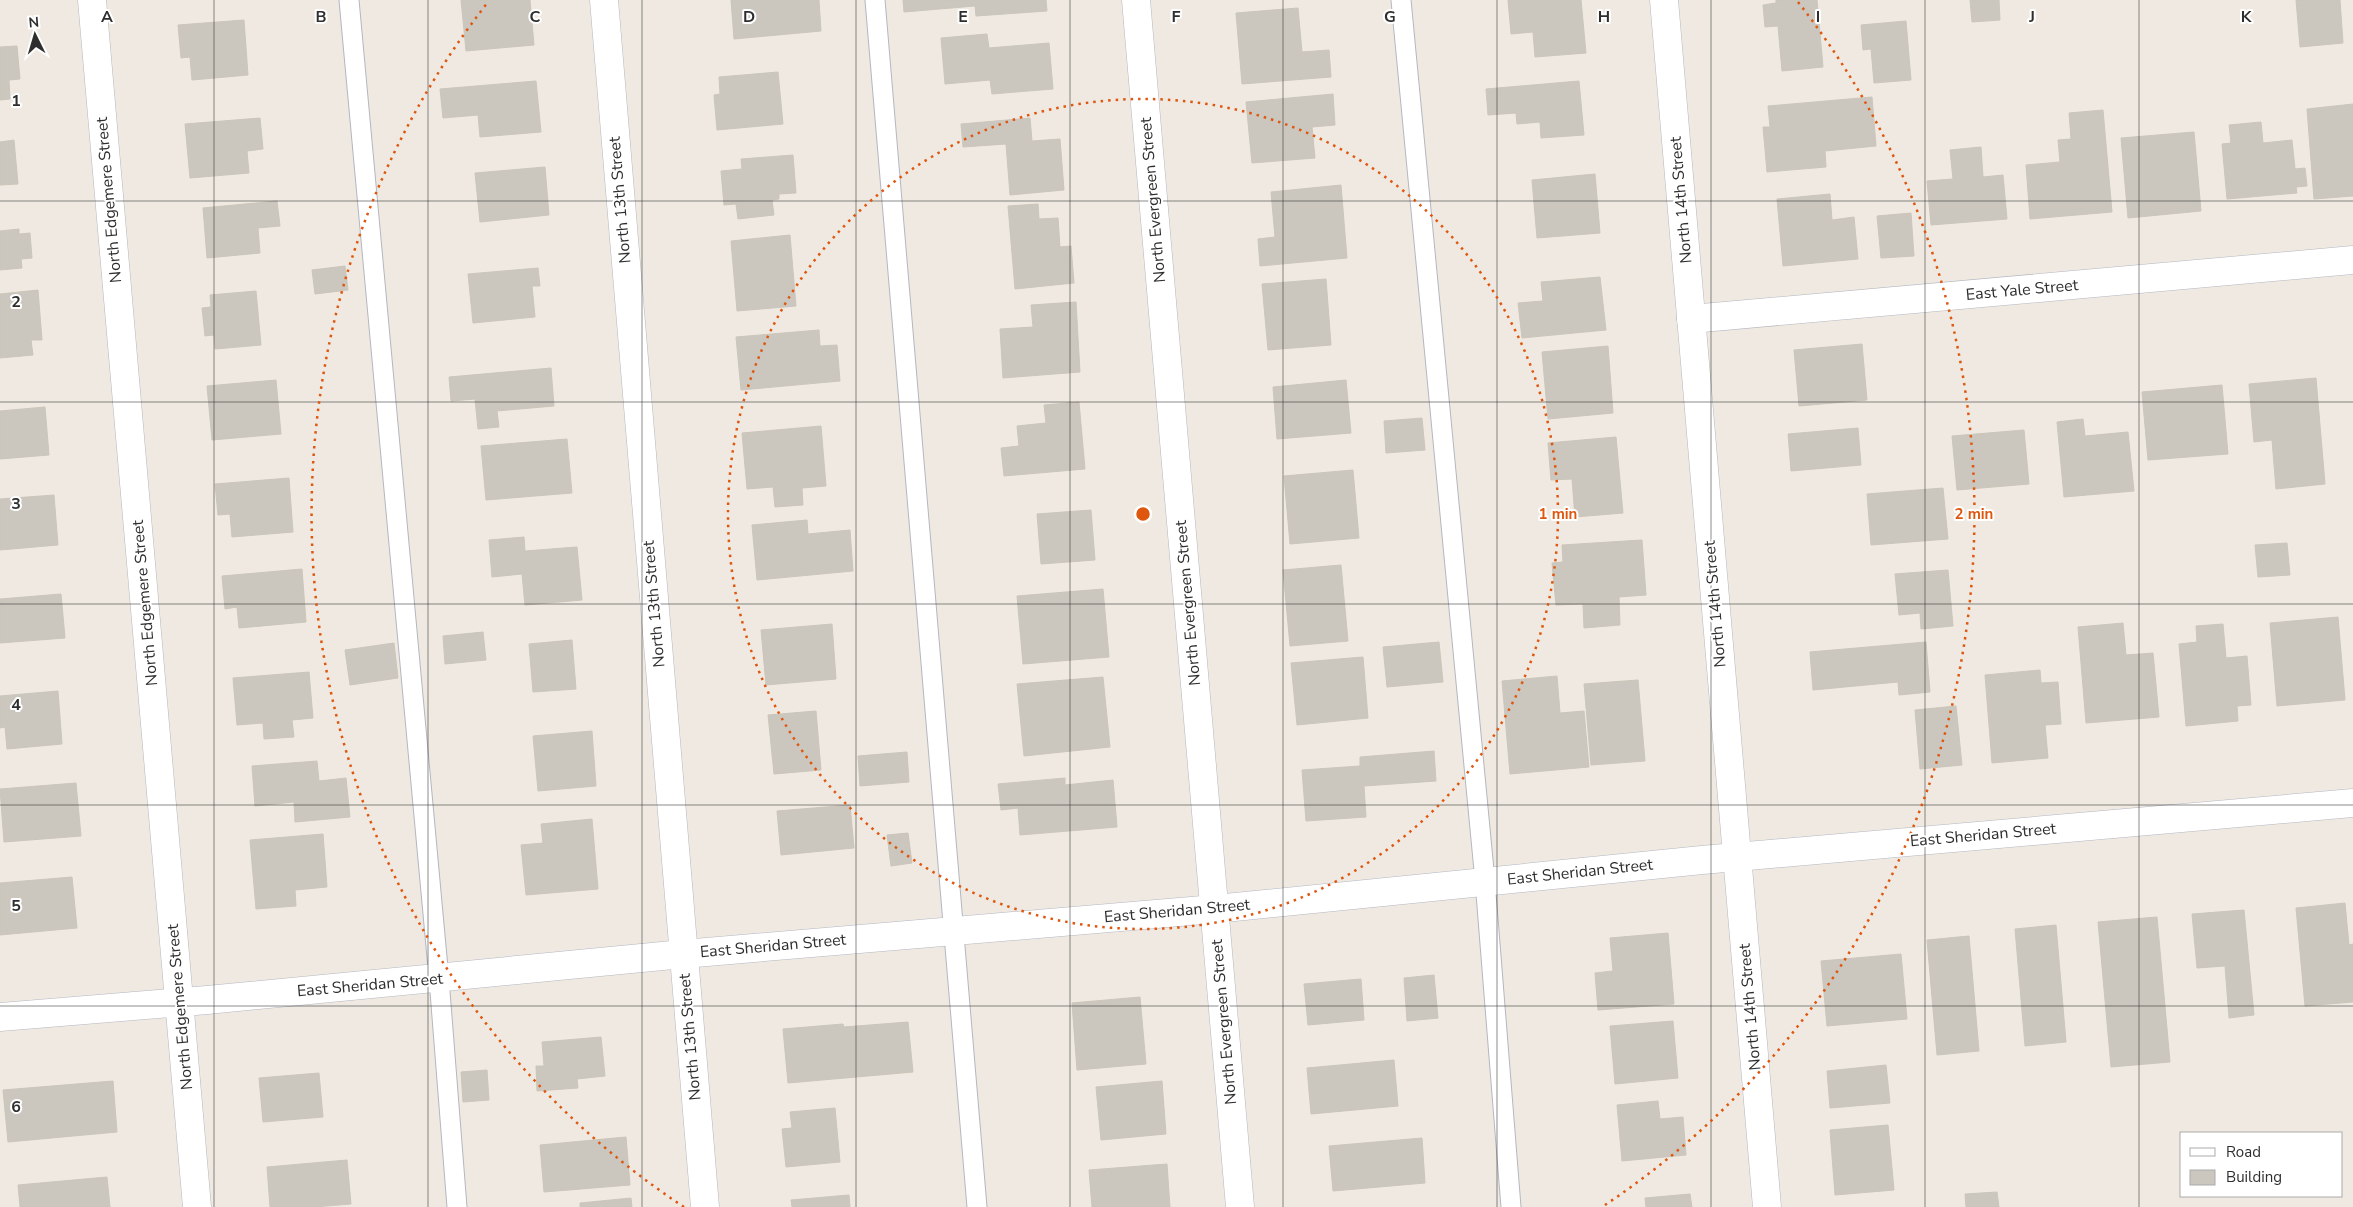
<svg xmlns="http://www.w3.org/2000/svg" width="2353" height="1207" viewBox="0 0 2353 1207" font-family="'Nunito Sans',sans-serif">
  <rect width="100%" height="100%" fill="#efe9e1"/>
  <g fill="#cbc7bf" stroke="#cbc5ba">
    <path d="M 461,0 L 530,0 L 534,45 L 466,51 Z"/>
    <path d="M 731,0 L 819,0 L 821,31 L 734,39 Z"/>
    <path d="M 903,0 L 1046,0 L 1047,11 L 976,16 L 975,6 L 904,12 Z"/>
    <path d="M 1508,0 L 1581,0 L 1586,53 L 1535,57 L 1533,32 L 1511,34 Z"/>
    <path d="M 1776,0 L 1817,0 L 1823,67 L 1782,71 L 1778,26 L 1765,27 L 1763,5 L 1776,3 Z"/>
    <path d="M 1970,0 L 1999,0 L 2000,20 L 1972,22 Z"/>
    <path d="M 2296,0 L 2340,0 L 2343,43 L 2300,47 Z"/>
    <path d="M 1298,8 L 1302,52 L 1329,50 L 1331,77 L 1242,84 L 1236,13 Z"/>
    <path d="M 244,20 L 248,75 L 192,80 L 190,57 L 181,58 L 178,25 Z"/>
    <path d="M 1906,21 L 1911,80 L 1874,83 L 1871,49 L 1863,50 L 1861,25 Z"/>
    <path d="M 987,34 L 989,48 L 1049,43 L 1053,89 L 992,94 L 990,80 L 945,84 L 941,38 Z"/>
    <path d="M 17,46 L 20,79 L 9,80 L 10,99 L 0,100 L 0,47 Z"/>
    <path d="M 778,72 L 783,124 L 717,130 L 714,95 L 720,94 L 719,77 Z"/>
    <path d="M 536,81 L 541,132 L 480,137 L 478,115 L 443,118 L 440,89 Z"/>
    <path d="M 1579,81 L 1584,135 L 1541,138 L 1540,122 L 1517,124 L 1516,113 L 1488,115 L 1486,89 Z"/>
    <path d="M 1333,94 L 1335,125 L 1312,127 L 1315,158 L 1252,163 L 1246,102 Z"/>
    <path d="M 1872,97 L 1876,146 L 1825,151 L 1826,167 L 1767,172 L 1763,127 L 1770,127 L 1768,106 Z"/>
    <path d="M 2353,104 L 2353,196 L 2314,199 L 2307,109 Z"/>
    <path d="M 2103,110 L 2112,212 L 2030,219 L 2026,165 L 2060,162 L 2058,140 L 2071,139 L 2069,113 Z"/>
    <path d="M 260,118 L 263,149 L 247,151 L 249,173 L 190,178 L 185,124 Z"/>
    <path d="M 1030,118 L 1032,141 L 1060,139 L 1064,190 L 1010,195 L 1006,144 L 963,147 L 961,124 Z"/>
    <path d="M 2261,122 L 2263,143 L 2292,140 L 2295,169 L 2305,168 L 2307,186 L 2296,187 L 2297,193 L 2227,199 L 2222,144 L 2231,143 L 2229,125 Z"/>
    <path d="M 2194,132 L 2201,211 L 2128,218 L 2121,138 Z"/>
    <path d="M 14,140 L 18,184 L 0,185 L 0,142 Z"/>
    <path d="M 1981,147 L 1983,177 L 2003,175 L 2007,219 L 1931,225 L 1927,181 L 1953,179 L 1950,150 Z"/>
    <path d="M 793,155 L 796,193 L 779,194 L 779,199 L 772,200 L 774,215 L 738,219 L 736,204 L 724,205 L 721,171 L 742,169 L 741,159 Z"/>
    <path d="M 545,167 L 549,215 L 480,222 L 475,173 Z"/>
    <path d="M 1595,174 L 1600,233 L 1537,238 L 1532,180 Z"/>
    <path d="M 1341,185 L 1347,258 L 1260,266 L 1258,239 L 1275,237 L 1271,192 Z"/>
    <path d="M 1830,194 L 1832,220 L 1854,217 L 1858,259 L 1783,266 L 1777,199 Z"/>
    <path d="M 277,201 L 280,226 L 258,228 L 260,253 L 207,258 L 203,208 Z"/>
    <path d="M 1038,204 L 1039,219 L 1058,218 L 1060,247 L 1071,246 L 1074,283 L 1015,289 L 1008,206 Z"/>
    <path d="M 1911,213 L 1914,256 L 1881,258 L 1877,216 Z"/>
    <path d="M 19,229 L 19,234 L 30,233 L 32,258 L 21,259 L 22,268 L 0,270 L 0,231 Z"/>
    <path d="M 790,235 L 796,306 L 737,311 L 731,241 Z"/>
    <path d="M 345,266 L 348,290 L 315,294 L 312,270 Z"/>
    <path d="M 538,268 L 540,286 L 532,286 L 535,317 L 473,323 L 468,274 Z"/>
    <path d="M 1600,277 L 1606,330 L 1522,338 L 1518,303 L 1543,301 L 1541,282 Z"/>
    <path d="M 1326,279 L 1331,345 L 1268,350 L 1262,284 Z"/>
    <path d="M 38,290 L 42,340 L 31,340 L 33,355 L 0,358 L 0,294 Z"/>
    <path d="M 256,291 L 261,345 L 215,349 L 214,335 L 205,336 L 202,308 L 211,307 L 210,295 Z"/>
    <path d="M 1076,302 L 1080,372 L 1003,378 L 1000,329 L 1033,327 L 1031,305 Z"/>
    <path d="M 819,330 L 820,346 L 837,345 L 840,381 L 741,390 L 736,337 Z"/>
    <path d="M 1862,344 L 1867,400 L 1799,406 L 1794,350 Z"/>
    <path d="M 1608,346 L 1613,413 L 1548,419 L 1542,352 Z"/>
    <path d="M 551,368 L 554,406 L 497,411 L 499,427 L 478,429 L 475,399 L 451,401 L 449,377 Z"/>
    <path d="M 2316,378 L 2325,484 L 2276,489 L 2272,440 L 2254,442 L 2249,384 Z"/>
    <path d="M 276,380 L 281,434 L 212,440 L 207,386 Z"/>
    <path d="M 1346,380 L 1351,433 L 1277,439 L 1273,387 Z"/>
    <path d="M 2222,385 L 2228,454 L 2148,460 L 2142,392 Z"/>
    <path d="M 1079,402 L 1085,469 L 1004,476 L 1001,448 L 1019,446 L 1017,426 L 1046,423 L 1044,405 Z"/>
    <path d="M 45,407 L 49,455 L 0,459 L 0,411 Z"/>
    <path d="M 1422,418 L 1425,450 L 1386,453 L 1384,421 Z"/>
    <path d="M 2083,419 L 2085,436 L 2128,432 L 2134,491 L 2064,497 L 2057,422 Z"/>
    <path d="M 821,426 L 826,486 L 802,488 L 803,505 L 775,507 L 773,487 L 747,489 L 742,433 Z"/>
    <path d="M 1858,428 L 1861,465 L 1791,471 L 1788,434 Z"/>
    <path d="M 2024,430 L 2029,484 L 1957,490 L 1952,436 Z"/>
    <path d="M 1616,437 L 1623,513 L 1575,517 L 1572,479 L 1551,480 L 1548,443 Z"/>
    <path d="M 567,439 L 572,493 L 486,500 L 481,446 Z"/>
    <path d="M 1353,470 L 1359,538 L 1290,544 L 1284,476 Z"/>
    <path d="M 289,478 L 293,532 L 232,537 L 230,514 L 218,515 L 215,484 Z"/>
    <path d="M 1943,488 L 1948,539 L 1871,545 L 1867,494 Z"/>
    <path d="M 54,495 L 58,545 L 0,550 L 0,499 Z"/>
    <path d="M 1091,510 L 1095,560 L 1041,564 L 1037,514 Z"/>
    <path d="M 807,520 L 808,534 L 850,530 L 853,571 L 757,580 L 752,525 Z"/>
    <path d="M 524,537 L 525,551 L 577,547 L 582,600 L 525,605 L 522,574 L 492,577 L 489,540 Z"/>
    <path d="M 1642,540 L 1646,595 L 1619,597 L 1620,625 L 1584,628 L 1583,604 L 1556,605 L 1552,563 L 1563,562 L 1562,545 Z"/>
    <path d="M 2287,543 L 2290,575 L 2258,577 L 2255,545 Z"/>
    <path d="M 1341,565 L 1348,641 L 1290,646 L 1283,570 Z"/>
    <path d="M 302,569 L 306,622 L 239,628 L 237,607 L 225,609 L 222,576 Z"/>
    <path d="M 1948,570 L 1953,626 L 1921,629 L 1920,613 L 1899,615 L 1895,574 Z"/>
    <path d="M 1103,589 L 1109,657 L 1023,664 L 1017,596 Z"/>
    <path d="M 61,594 L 65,638 L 0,643 L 0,599 Z"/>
    <path d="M 2338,617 L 2345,700 L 2277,706 L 2270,623 Z"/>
    <path d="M 2123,623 L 2126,655 L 2153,653 L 2159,717 L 2086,723 L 2078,627 Z"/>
    <path d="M 832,624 L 836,679 L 766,685 L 761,630 Z"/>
    <path d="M 2223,624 L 2226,658 L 2247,656 L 2251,705 L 2237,706 L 2238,721 L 2186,726 L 2179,644 L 2197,642 L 2196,626 Z"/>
    <path d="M 483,632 L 486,660 L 445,664 L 443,636 Z"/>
    <path d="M 572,640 L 576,689 L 533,692 L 529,644 Z"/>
    <path d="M 1439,642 L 1443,682 L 1387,687 L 1383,647 Z"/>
    <path d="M 1926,642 L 1930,692 L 1899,695 L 1898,682 L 1813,690 L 1810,652 Z"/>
    <path d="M 394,643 L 398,678 L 350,685 L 345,650 Z"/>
    <path d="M 1363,657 L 1368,718 L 1297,725 L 1291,663 Z"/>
    <path d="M 2040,670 L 2041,683 L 2058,682 L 2061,724 L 2045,725 L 2048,758 L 1992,763 L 1985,675 Z"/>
    <path d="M 309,672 L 313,718 L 292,720 L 294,737 L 264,739 L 263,723 L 237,725 L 233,678 Z"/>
    <path d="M 1557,676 L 1560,713 L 1584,711 L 1589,767 L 1510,774 L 1502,681 Z"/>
    <path d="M 1103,677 L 1110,747 L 1024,756 L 1017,684 Z"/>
    <path d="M 1638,680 L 1645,761 L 1591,765 L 1584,684 Z"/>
    <path d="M 58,691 L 62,744 L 7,749 L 5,727 L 0,728 L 0,696 Z"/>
    <path d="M 1956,706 L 1962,765 L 1920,769 L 1915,710 Z"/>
    <path d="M 816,711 L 821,770 L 774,774 L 768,715 Z"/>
    <path d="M 592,731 L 596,786 L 538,791 L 533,736 Z"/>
    <path d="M 1434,751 L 1436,781 L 1364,786 L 1366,817 L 1306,821 L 1302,770 L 1360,766 L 1360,757 Z"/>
    <path d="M 907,752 L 909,782 L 860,786 L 858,756 Z"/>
    <path d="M 317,761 L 319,781 L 346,778 L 350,817 L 295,822 L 294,802 L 255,806 L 252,766 Z"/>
    <path d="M 1065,778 L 1065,785 L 1113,780 L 1117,827 L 1020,835 L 1018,808 L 1001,810 L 998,784 Z"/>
    <path d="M 76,783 L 81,836 L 4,842 L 0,789 Z"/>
    <path d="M 850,805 L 854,848 L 781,855 L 777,811 Z"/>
    <path d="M 592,819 L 598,889 L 526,895 L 521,845 L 543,843 L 541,824 Z"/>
    <path d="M 908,833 L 912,863 L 891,866 L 887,835 Z"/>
    <path d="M 323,834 L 327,887 L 295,890 L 296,906 L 256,909 L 250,840 Z"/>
    <path d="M 72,877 L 77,928 L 0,935 L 0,883 Z"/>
    <path d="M 2345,903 L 2349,945 L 2353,944 L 2353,1002 L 2305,1006 L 2296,908 Z"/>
    <path d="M 2244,910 L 2254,1015 L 2229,1018 L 2225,966 L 2197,968 L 2192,914 Z"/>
    <path d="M 2157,917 L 2170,1062 L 2111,1067 L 2098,922 Z"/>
    <path d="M 2056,925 L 2066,1042 L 2025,1046 L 2015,929 Z"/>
    <path d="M 1668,933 L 1674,1004 L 1598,1010 L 1595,973 L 1613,971 L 1610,938 Z"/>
    <path d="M 1969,936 L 1979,1051 L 1937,1055 L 1927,940 Z"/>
    <path d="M 1901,954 L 1907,1019 L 1827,1026 L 1821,961 Z"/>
    <path d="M 1434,975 L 1438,1018 L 1407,1021 L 1404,978 Z"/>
    <path d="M 1361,979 L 1364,1020 L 1308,1025 L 1304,984 Z"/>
    <path d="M 1140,997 L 1146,1064 L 1077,1070 L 1072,1003 Z"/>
    <path d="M 1673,1021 L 1678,1078 L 1615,1084 L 1610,1026 Z"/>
    <path d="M 908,1022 L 913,1072 L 788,1083 L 783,1029 L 843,1024 L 844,1027 Z"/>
    <path d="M 601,1037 L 605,1076 L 577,1079 L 578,1088 L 537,1091 L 536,1066 L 544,1066 L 542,1042 Z"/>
    <path d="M 1394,1060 L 1398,1106 L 1311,1114 L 1307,1068 Z"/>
    <path d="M 1886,1065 L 1890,1103 L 1830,1108 L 1827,1071 Z"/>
    <path d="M 487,1070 L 489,1100 L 463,1102 L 461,1072 Z"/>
    <path d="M 319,1073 L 323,1117 L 263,1122 L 259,1078 Z"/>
    <path d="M 113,1081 L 117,1132 L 8,1142 L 3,1090 Z"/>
    <path d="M 1162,1081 L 1166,1134 L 1101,1140 L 1096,1087 Z"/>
    <path d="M 1658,1101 L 1660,1119 L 1683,1117 L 1686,1155 L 1622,1161 L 1617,1105 Z"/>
    <path d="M 835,1108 L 840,1162 L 786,1167 L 782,1129 L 792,1128 L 790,1112 Z"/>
    <path d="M 1888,1125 L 1894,1190 L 1835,1195 L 1830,1130 Z"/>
    <path d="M 626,1137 L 630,1185 L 544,1192 L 540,1145 Z"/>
    <path d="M 1422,1138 L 1425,1183 L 1333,1191 L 1329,1146 Z"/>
    <path d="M 347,1160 L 351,1204 L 314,1207 L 270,1207 L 267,1167 Z"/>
    <path d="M 1167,1164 L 1170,1207 L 1092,1207 L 1089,1170 Z"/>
    <path d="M 107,1177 L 110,1207 L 20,1207 L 18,1185 Z"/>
    <path d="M 1997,1192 L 1999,1207 L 1966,1207 L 1965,1194 Z"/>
    <path d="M 1690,1194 L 1692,1207 L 1646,1207 L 1645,1198 Z"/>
    <path d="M 849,1195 L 850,1207 L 792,1207 L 791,1200 Z"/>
    <path d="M 631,1198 L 632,1207 L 580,1207 L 580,1203 Z"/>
  </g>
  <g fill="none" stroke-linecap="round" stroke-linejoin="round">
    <defs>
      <g id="lane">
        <path d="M 349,0 L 439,979 L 457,1207"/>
        <path d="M 875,0 L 977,1207"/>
        <path d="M 1401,0 L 1485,881 L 1511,1207"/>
      </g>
      <g id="street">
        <path d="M 92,0 L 197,1207"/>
        <path d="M 604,0 L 705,1207"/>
        <path d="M 1136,0 L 1240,1207"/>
        <path d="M 1664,0 L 1767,1207"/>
        <path d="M 1691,319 L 2353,260"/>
        <path d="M 0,1017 L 207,1000 L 683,954 L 1215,909 L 1702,860 L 2353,803"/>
      </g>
    </defs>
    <use href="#lane" stroke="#b4b7c1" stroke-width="21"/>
    <use href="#street" stroke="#b4b7c1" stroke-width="29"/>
    <use href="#lane" stroke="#fff" stroke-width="19"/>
    <use href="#street" stroke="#fff" stroke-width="28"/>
  </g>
  <path fill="none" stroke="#2e2e2e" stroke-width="1" stroke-opacity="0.55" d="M 214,0 L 214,1207M 428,0 L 428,1207M 642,0 L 642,1207M 856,0 L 856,1207M 1070,0 L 1070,1207M 1283,0 L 1283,1207M 1497,0 L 1497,1207M 1711,0 L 1711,1207M 1925,0 L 1925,1207M 2139,0 L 2139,1207M 0,201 L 2353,201M 0,402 L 2353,402M 0,604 L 2353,604M 0,805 L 2353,805M 0,1006 L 2353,1006"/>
  <g fill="none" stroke="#df570e" stroke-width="2.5" stroke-dasharray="2.5 5">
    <circle cx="1143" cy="514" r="415"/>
    <path d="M684 1207A831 831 0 0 1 488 2M1798 2A831 831 0 0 1 1602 1207"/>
  </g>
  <g text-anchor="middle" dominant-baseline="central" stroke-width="4" stroke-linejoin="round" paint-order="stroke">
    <g font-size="16" fill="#2e2e2e" stroke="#fff">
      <text transform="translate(109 200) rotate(-95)">North Edgemere Street</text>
      <text transform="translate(620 200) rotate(-95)">North 13th Street</text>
      <text transform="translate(1153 200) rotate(-95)">North Evergreen Street</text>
      <text transform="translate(1681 200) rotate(-95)">North 14th Street</text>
      <text transform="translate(2022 290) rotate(-5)">East Yale Street</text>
      <text transform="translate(145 603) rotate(-95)">North Edgemere Street</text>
      <text transform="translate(1188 603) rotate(-95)">North Evergreen Street</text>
      <text transform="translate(654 604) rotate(-95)">North 13th Street</text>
      <text transform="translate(1715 604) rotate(-95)">North 14th Street</text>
      <text transform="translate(1983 835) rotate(-5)">East Sheridan Street</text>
      <text transform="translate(1580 872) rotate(-6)">East Sheridan Street</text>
      <text transform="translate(1177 911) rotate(-5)">East Sheridan Street</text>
      <text transform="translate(773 946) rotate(-5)">East Sheridan Street</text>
      <text transform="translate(370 985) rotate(-5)">East Sheridan Street</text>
      <text transform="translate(180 1007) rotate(-95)">North Edgemere Street</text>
      <text transform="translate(1750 1007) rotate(-95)">North 14th Street</text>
      <text transform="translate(1224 1022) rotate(-95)">North Evergreen Street</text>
      <text transform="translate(690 1037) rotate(-95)">North 13th Street</text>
    </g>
  </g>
  <g font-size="16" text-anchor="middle" font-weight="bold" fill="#2e2e2e" stroke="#fff" stroke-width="4" stroke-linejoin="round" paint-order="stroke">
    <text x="107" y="22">A</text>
    <text x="321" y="22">B</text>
    <text x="535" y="22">C</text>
    <text x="749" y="22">D</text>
    <text x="963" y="22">E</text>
    <text x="1176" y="22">F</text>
    <text x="1390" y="22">G</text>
    <text x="1604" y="22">H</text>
    <text x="1818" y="22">I</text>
    <text x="2032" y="22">J</text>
    <text x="2246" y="22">K</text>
    <text x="16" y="106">1</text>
    <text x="16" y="307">2</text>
    <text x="16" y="509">3</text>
    <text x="16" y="710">4</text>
    <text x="16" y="911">5</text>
    <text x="16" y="1112">6</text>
  </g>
  <circle cx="1143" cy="514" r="8" fill="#df570e" stroke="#fff" stroke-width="2.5"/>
  <g font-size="15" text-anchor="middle" font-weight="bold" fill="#df570e" stroke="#fff" stroke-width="4" stroke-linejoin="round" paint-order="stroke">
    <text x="1558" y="519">1 min</text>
    <text x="1974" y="519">2 min</text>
  </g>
  <rect x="2180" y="1132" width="162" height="65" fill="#ffffff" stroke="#ababab"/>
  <rect x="2190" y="1148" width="25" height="8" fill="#ffffff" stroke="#ababab"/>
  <text x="2226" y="1157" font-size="15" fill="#2e2e2e">Road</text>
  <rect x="2190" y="1170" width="25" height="15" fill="#cbc7bf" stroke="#ababab"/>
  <text x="2226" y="1182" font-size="15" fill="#2e2e2e">Building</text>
  <g transform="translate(35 35) rotate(355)" stroke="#ffffff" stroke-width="4" paint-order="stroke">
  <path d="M0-4L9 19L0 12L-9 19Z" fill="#2e2e2e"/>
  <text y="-8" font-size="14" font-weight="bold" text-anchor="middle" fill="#2e2e2e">N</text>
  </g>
</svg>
